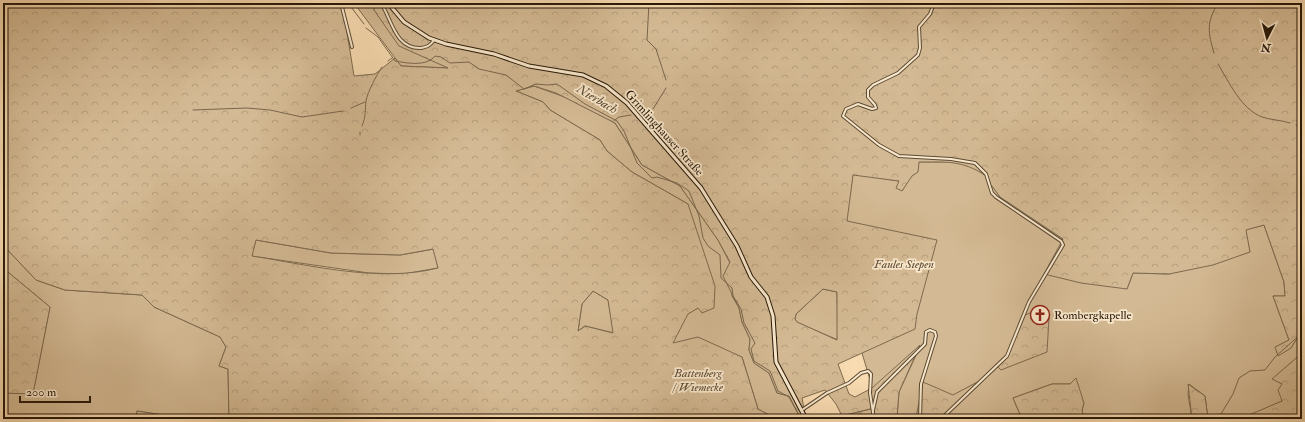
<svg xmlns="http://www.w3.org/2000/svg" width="1305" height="422" viewBox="0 0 1305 422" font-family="'IM FELL Double Pica',serif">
  <defs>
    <pattern id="forest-crowns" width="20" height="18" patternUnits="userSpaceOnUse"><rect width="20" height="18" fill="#d4ba94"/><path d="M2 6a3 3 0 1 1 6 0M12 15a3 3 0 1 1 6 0" fill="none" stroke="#b69f7e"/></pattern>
    <pattern id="cemetery-stones" width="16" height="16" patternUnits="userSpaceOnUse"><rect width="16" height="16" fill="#d4ba94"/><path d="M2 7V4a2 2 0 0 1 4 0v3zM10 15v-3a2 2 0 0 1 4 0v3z" fill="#b69f7e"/></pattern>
  </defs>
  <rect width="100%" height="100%" fill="#f8dbb1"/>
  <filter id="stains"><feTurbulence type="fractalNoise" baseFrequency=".005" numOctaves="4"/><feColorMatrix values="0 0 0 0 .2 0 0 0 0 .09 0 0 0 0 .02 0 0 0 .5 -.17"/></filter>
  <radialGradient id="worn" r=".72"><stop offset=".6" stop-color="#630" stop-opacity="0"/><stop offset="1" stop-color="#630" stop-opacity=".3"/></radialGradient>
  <g fill="#d4ba94" stroke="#7e6a4e">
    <path d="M 354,3 L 374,3 L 374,10 L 437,62 L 450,68 L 401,66 Z"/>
    <path d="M 534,86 L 570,99 L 615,123 L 642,165 L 680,186 L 718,240 L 730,263 L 732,296 L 739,308 L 742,322 L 750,339 L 749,350 L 754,363 L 769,373 L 777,393 L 789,396 L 801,419 L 776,419 L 758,409 L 742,357 L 494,419 L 674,340 L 687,314 L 698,308 L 688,204 L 632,172 L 607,151 L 600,140 L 550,110 L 543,102 L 516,91 Z"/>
    <path d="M 919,162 L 952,162 L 971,166 L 986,176 L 1000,197 L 1063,239 L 1059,249 L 1127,289 L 1133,273 L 1169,274 L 1250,252 L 1245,230 L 1264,225 L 1284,282 L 1285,296 L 1273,296 L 1289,340 L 1276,347 L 1278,355 L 1291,348 L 1302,330 L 1302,353 L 1273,379 L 1282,384 L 1282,401 L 1242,419 L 1208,419 L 1205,396 L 1189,384 L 1188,394 L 1192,419 L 1084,419 L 1082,410 L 1084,403 L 1071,384 L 1052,384 L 1013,398 L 1022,419 L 951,419 L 948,413 L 981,380 L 916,418 L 897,417 L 899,392 L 918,351 L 872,405 L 871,383 L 862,353 L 846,221 L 853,174 L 899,181 L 902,191 Z"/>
    <path d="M 256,240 L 331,253 L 400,255 L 434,249 L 438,268 L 403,274 L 369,273 L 251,256 Z"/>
    <path d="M 3,245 L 36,280 L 65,290 L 142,295 L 154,307 L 220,337 L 226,347 L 219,366 L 228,369 L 229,419 L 189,419 L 137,411 L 136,419 L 3,419 L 3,393 L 33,393 L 50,307 L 3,268 Z"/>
    <path d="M 823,289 L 837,292 L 838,340 L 796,322 L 795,318 L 796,314 Z"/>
    <path d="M 593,291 L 608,300 L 614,333 L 585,326 L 578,331 L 582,304 Z"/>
  </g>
  <g fill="url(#forest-crowns)" stroke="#7e6a4e" fill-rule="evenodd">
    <path d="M 3,3 L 340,3 L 346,26 L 354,76 L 375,74 L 395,58 L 401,66 L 448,68 L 399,46 L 374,10 L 374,3 L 1302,3 L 1302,330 L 1291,348 L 1278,356 L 1275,347 L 1289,340 L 1273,296 L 1285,296 L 1284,282 L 1264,225 L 1246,230 L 1250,252 L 1213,265 L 1169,274 L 1133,273 L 1127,289 L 1081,283 L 1044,274 L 1063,239 L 1000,197 L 992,186 L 989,186 L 987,176 C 961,160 948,162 919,162 L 918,172 L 912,176 L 902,191 L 896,188 L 899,181 L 853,175 L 847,221 L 937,240 L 917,314 L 915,329 L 838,364 L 849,394 L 855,397 L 872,388 L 920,345 L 899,392 L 897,417 L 916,418 L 923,382 L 953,395 L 983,379 L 948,413 L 951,419 L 873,419 L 870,409 L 842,416 L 836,404 L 825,390 L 802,398 L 806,419 L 801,419 L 789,396 L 777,393 L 769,373 L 754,363 L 749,350 L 750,339 L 742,322 L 739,308 L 723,276 L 730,262 L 718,240 L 680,186 L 642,165 L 615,123 L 556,93 L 534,86 L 516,91 L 543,102 L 550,110 L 600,140 L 607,151 L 632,172 L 688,204 L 715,286 L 714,308 L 702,313 L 698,308 L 688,314 L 673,343 L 698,337 L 742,357 L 758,409 L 776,419 L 229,419 L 228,369 L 219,366 L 226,347 L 220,337 L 154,307 L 142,295 L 65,290 L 36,280 L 3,245 ZM 256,240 L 331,253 L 400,255 L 433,249 L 438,268 C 380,283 310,265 252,256 ZM 823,289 L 837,292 L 837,340 L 797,322 L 795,319 L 796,314 ZM 593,291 L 608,300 L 613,333 L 585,326 L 578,331 L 582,304 Z"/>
    <path d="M 3,268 L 50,307 L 33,394 L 3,393 Z"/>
    <path d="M 1041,310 L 1048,314 L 1049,318 L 1047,352 L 1001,370 L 998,367 L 1010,352 L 1023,316 L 1034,311 Z"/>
    <path d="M 1302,353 L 1302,419 L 1286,419 L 1284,416 L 1276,419 L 1242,418 L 1282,401 L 1278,390 L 1282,384 L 1272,379 Z"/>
    <path d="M 1076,378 L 1084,403 L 1082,410 L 1084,419 L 1022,419 L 1013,398 L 1052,384 L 1070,384 Z"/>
    <path d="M 1188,384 L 1205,396 L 1208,419 L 1192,419 Z"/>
    <path d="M 137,411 L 189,419 L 136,419 Z"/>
  </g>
  <path fill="url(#cemetery-stones)" stroke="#7e6a4e" d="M 871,409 L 873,419 L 843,419 L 842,416 Z"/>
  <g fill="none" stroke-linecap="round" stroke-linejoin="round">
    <g stroke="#7a664c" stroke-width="1">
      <path d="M 348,3 L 364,24"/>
      <path d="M 649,3 L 647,40 L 656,49 L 666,80"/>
      <path d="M 366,28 L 378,37 L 395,61 C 407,63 426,67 435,56 L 441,57 L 450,63 L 469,62 L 479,69 L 506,75 L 524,89 L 536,84 L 547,85 L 557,84 L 585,104 L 617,121 L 624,131 L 637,163 L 652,178 L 657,177 L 677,183 L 689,191 L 699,216 L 703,238 L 708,246 L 720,255 L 721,278 L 732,288 L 733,296 L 741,309 L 744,323 L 755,343 L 751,349 L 754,361 L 770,371 L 778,391 L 789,397 L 801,419"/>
      <path d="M 1214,53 C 1208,32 1206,23 1218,3"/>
      <path d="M 388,61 L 392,58"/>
      <path d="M 1218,64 C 1229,82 1241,109 1262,117 C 1271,120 1281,120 1290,123"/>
      <path d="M 351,108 L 365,102"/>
      <path d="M 653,109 L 666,88"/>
      <path d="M 193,110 L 247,108 L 270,110 L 302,117 L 343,111"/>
      <path d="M 615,120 L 619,117 L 631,115"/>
      <path d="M 1296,125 L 1302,128"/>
      <path d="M 362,126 C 366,117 365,110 366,101 C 368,91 376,76 382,67"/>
      <path d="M 360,135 L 360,132"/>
      <path d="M 1215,419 L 1221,414 L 1233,394 L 1239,378 L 1250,371 L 1265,370 L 1275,357 L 1302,333"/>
    </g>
    <defs>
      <g id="street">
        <path d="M 341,3 L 352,47"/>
        <path d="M 381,3 C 392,20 395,49 421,48 C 427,47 430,46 434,40"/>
        <path d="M 934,3 L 930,14 L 919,27 L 920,48 L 918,55 L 898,73 L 873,85 L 868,90 L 868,97 L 875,105 L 876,108 L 872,109 L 858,104 L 846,109 L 843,116 L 879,145 L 899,156 L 951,159 L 975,163 L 986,174 L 992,193 L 996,197 L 1061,241 L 1063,245 L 1029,302 L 1007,356 L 941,419"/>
        <path d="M 802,410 L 827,393 L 849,383 L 861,373 L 868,371 L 871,374 L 870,393 L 874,419"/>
        <path d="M 873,410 L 877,392 L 925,344 L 926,332 L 930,330 L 935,332 L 936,336 L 921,384 L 920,419"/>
      </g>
      <path id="secondary" d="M 388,3 L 404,22 L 429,38 L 446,44 L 494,54 L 529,66 L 583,75 L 606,86 L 627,103 L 701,188 L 737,246 L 751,277 L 767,297 L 773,316 L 776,362 L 806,419"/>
    </defs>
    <use href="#street" stroke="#5b4a33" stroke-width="4"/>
    <use href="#secondary" stroke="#271909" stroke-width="5"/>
    <use href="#street" stroke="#fae8cc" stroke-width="2"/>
    <use href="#secondary" stroke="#fae8cc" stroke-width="3"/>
  </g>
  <defs>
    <symbol id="church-ring" viewBox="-11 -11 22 22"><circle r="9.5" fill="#fae8cc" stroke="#8f2418" stroke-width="1.5"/><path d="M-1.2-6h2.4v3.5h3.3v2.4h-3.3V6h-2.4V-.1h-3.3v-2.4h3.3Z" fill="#8f2418"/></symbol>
  </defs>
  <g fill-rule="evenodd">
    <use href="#church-ring" x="1029" y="304" width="22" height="22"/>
  </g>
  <g text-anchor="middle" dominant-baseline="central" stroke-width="3.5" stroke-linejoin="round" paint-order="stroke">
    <g font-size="12" fill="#271909" stroke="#fae8cc">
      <text transform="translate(664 133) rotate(48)">Grimlinghauser Straße</text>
    </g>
    <g font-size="12" font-style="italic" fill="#5b4933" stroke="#fae8cc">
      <text x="904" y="264">Faules Siepen</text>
      <text x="698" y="373">Battenberg<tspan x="698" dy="14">/ Wiemecke</tspan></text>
    </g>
    <g font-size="12" fill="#271909" stroke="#fae8cc" text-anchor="start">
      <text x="1054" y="315">Rombergkapelle</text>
    </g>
    <g font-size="13" font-style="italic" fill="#5e4c35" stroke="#fae8cc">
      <text transform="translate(597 99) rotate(31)">Nierbach</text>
    </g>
  </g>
  <rect width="1305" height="422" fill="none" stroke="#f8dbb1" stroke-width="16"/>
  <rect x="4" y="4" width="1297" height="414" fill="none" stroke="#271909" stroke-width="2"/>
  <rect x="8" y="8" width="1289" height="406" fill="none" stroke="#271909"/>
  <g transform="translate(1267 38) rotate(186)" stroke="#fae8cc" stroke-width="3" paint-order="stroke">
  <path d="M0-3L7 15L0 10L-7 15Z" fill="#271909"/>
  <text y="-6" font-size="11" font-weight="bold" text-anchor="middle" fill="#271909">N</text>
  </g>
  <path d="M20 396v6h70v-6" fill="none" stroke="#271909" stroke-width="2"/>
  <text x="26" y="396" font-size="12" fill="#271909" stroke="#fae8cc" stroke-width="3" paint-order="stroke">200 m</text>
  <rect width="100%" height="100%" filter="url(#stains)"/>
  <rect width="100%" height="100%" fill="url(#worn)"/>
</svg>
